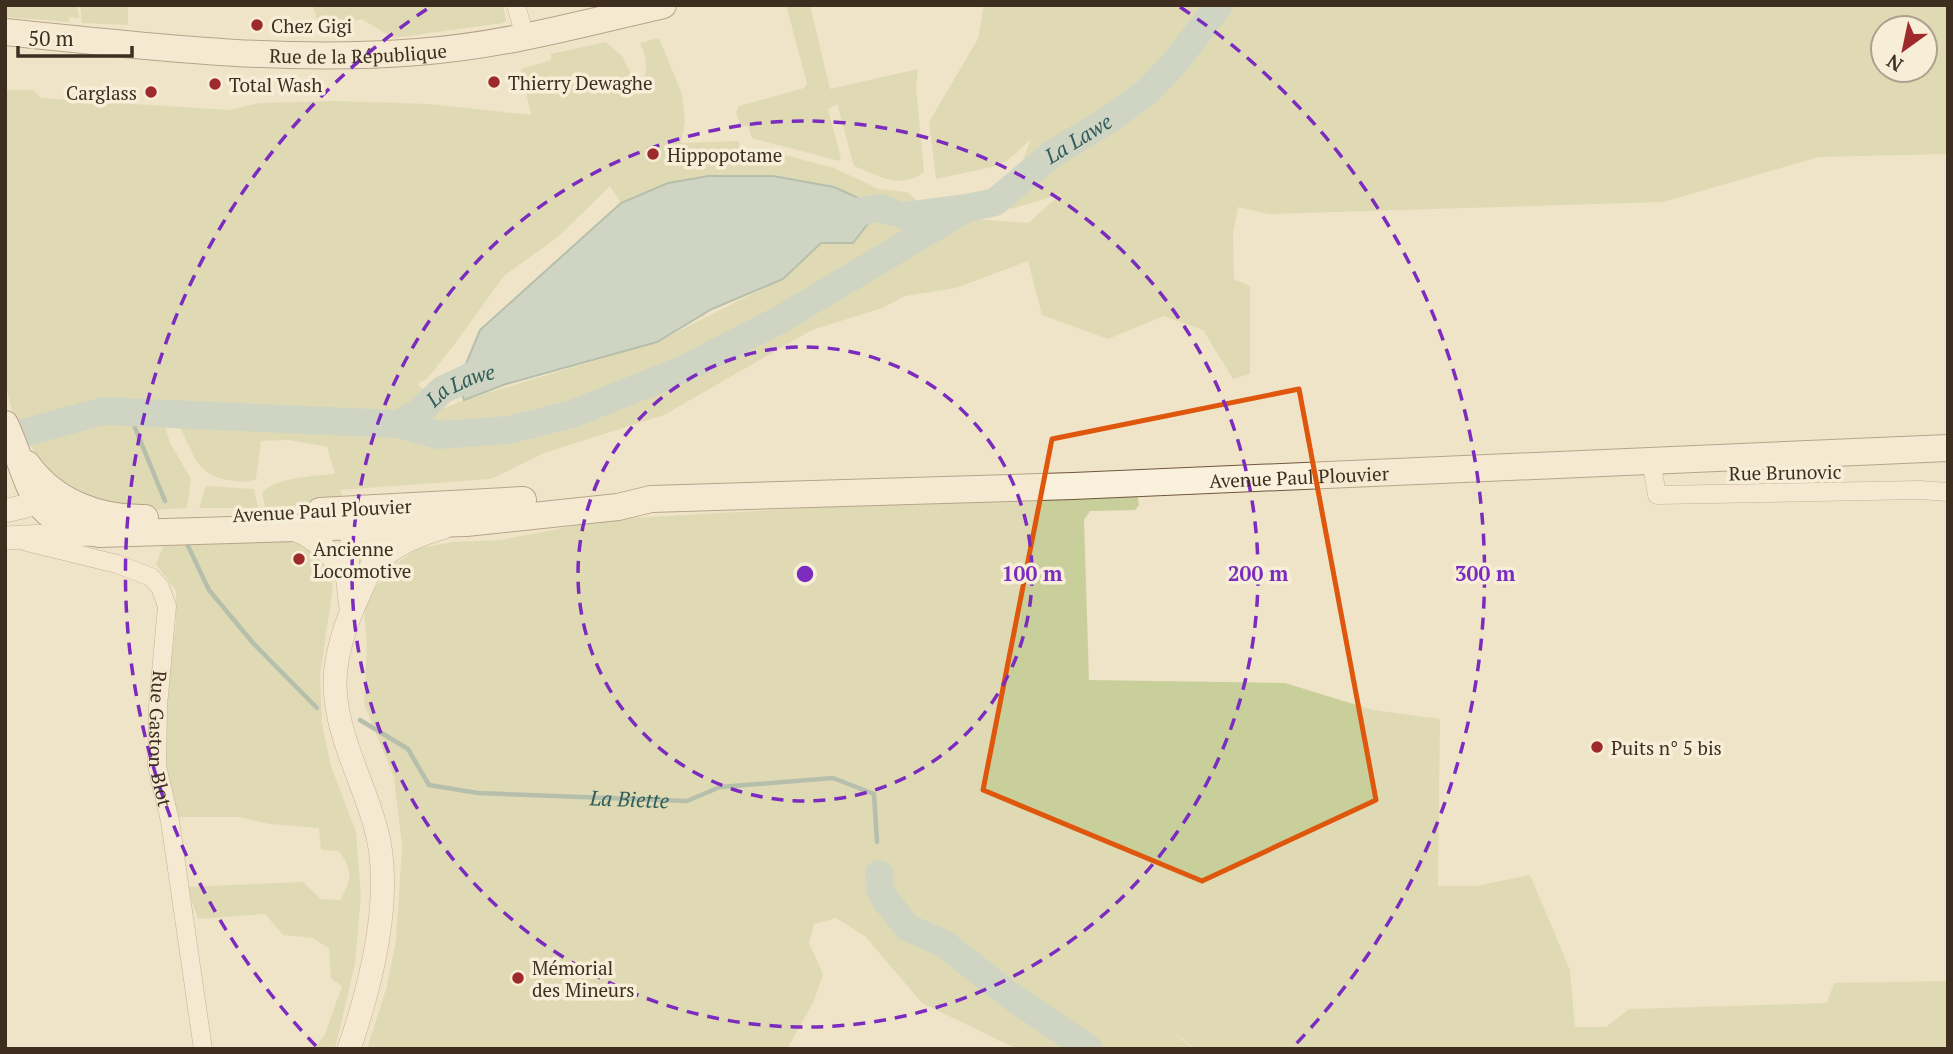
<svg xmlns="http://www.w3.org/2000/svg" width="1953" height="1054" viewBox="0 0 1953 1054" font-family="'PT Serif',serif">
  <rect width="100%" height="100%" fill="#f0e4c8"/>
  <g fill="#c9cf9b" fill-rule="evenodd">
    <path d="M 5,5 L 77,5 L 79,18 L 69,17 L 69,22 L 5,17 Z"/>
    <path d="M 80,5 L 128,5 L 128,25 L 82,23 Z"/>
    <path d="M 313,5 L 503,5 L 506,20 L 504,23 L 393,38 L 362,19 L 319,29 Z"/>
    <path d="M 786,5 L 810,5 L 830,89 L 918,69 L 916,87 L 924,172 C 901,190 878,176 854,166 L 837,104 L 828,109 L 841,158 L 839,161 L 752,138 L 748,126 L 741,127 L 736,112 L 739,106 L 804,88 L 807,84 Z"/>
    <path d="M 984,5 L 1948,5 L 1948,154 L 1819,157 L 1663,202 L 1269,214 L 1238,207 L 1233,235 L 1234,279 L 1250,286 L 1250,374 L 1233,379 L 1203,330 L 1164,316 L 1108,339 L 1042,315 L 1028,261 L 956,288 L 905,296 L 882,308 L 812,330 L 664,415 L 544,453 L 491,479 L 340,490 L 345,504 L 265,507 L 262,494 C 272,477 316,476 335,474 L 327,447 L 289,440 L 261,441 L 256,479 C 247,483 238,482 228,480 C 197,475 194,455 181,429 L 165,426 L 170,443 L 191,479 L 187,508 L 154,510 L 91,503 L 45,471 L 13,415 L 5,383 L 5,90 L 33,90 L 41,98 L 229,110 L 259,103 L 334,101 L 430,104 L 531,115 L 521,69 L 551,60 L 551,54 L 606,42 L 622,56 L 635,81 L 644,83 C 647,69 647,57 640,43 L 659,38 L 682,94 L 685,122 L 681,143 L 739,141 L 741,158 L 777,153 L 834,168 L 879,189 L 907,192 L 934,216 L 1028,223 L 1061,194 L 1011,209 L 998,186 L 1016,178 L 1031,139 L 1007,161 L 992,167 L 936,179 L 929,122 L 978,39 ZM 1883,28 L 1925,28 L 1925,70 L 1883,70 ZM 668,183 L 853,243 L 821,243 L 785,277 L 657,342 L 464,400 L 445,408 L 417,384 L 427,379 L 454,345 L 504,276 L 558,237 L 610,186 L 621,203 Z"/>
    <path d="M 206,486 L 254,489 L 258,508 L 199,508 Z"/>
    <path d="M 1137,494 L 1139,505 L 1135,510 L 1090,511 L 1084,520 L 1089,680 L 1285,683 L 1373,710 L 1440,719 L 1438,886 L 1476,886 L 1530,875 L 1570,970 L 1575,1027 L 1606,1027 L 1629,1009 L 1827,1003 L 1834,983 L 1948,981 L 1948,1049 L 1195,1049 L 1167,1027 L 1193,1049 L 1017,1049 L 922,1003 L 865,936 L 836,918 L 814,924 L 809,943 L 823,974 L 814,1001 L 787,1049 L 367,1049 L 387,986 L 396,940 L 402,847 L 394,777 L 364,704 L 367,644 L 364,610 L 375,588 L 394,565 L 419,548 L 453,542 L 500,540 L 611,519 L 809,508 L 838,502 Z"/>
    <path d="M 247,539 L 294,540 L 321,559 L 333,586 L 320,675 L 322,724 L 331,766 L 356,832 L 361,896 L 355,964 L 335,1049 L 314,1049 L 325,1034 L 342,986 L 331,979 L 329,948 L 312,938 L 283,935 L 265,914 L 198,919 L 187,887 L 303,882 L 321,899 L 340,900 C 352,879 353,871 339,851 L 321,850 L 319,828 L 270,824 L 239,817 L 173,817 L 163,767 L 165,707 L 176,622 L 176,591 L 156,564 L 166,540 L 219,544 Z"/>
  </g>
  <path fill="#a9c4bc" stroke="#6f938a" stroke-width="2" d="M 709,176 L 773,176 L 834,187 L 880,208 L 853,243 L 821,243 L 783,279 L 712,309 L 657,342 L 506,384 L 464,400 L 458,383 L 480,330 L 621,203 L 668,183 Z"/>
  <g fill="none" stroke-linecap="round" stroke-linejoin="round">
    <g stroke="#6f938a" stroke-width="4.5">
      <path d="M 129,413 L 165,501"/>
      <path d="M 188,546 L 209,590 L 253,643 L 317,708"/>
      <path id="s1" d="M 360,720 L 408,749 L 429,785 L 478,793 L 687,801 L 720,787 L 833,778 L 874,794 L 877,842"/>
    </g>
    <g stroke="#a9c4bc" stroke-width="28">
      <path d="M 843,214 L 880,208 L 892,212"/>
      <path id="s2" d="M 905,216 L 967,208 L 995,202 L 1051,155 L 1108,120 L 1147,92 L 1177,60 L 1219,5"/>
      <path d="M 398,424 L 438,435 L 509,430 L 572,414 L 682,370 L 781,319 L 967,208"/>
      <path id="s3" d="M 5,438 L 103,411 L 398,424 L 417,414 L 442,390 L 472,376 L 493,371"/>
      <path d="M 879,874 L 880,888 L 885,899 L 908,928 L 943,943 L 1008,994 L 1089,1049"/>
    </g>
    <defs>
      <g id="minor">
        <path d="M 516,5 L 525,37"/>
        <path d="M 1651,460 L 1657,495 L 1920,490 L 1948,492"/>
        <path id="s4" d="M 27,542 L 117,564 L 151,577 L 160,587 L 167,606 L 158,706 L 157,766 L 170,821 L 203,1049"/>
      </g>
      <g id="tertiary">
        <path d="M 5,511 L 38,503 L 54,505"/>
        <path d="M 292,529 C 317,536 334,557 348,578"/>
        <path d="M 5,538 L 90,534"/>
        <path d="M 371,570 C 387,547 417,535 442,528"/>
        <path d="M 351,608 C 347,573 339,542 373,519"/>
        <path d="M 349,1049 C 371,985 395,892 375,825 C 362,779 335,732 335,683 C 335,652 347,620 360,592 C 366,578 375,562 377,547 C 379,534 375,522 363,517"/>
      </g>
      <g id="secondary">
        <path id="s5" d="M 5,32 C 143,46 280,63 418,52 C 501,46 582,24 663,5"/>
        <path id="s6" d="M 5,424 C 32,481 25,522 99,534 L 466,523 L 618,507 L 651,499 L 1073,486 L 1948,448"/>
        <path d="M 27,464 C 54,502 99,519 145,518"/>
        <path d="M 320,511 L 523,500"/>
      </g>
    </defs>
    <use href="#minor" stroke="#8d765c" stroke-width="19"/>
    <use href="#tertiary" stroke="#8d765c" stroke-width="24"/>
    <use href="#secondary" stroke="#6f573f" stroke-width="28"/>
    <use href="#minor" stroke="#faf1dc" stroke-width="18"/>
    <use href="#tertiary" stroke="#faf1dc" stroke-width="23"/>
    <use href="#secondary" stroke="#faf1dc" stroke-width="26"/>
  </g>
  <path d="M0 0H1953V1054H0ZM 1299,389 L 1376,800 L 1202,881 L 983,790 L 1052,439 Z" fill="#f0e4c8" fill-opacity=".55" fill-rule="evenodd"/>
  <path fill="none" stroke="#df570d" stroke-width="5" stroke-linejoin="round" d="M 1299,389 L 1376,800 L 1202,881 L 983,790 L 1052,439 Z"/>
  <g fill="none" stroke="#7b2cbf" stroke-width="3.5" stroke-dasharray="12 9">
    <circle cx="805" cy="574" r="227"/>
    <circle cx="805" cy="574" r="453"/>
    <path d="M316 1046A680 680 0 0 1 430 7M1180 7A680 680 0 0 1 1294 1046"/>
  </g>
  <g fill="#9e2a2b" stroke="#f7eed8" stroke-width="2.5">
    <circle cx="257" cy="25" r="7"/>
    <circle cx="494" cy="82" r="7"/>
    <circle cx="215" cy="84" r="7"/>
    <circle cx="151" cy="92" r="7"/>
    <circle cx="653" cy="154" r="7"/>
    <circle cx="299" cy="559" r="7"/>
    <circle cx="1597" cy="747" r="7"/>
    <circle cx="518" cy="978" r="7"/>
  </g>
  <g text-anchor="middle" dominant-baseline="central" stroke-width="7" stroke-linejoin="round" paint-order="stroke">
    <g font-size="19" fill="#3d2e20" stroke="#f7eed8" text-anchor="start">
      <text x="271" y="25">Chez Gigi</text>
      <text x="508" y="82">Thierry Dewaghe</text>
      <text x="229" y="84">Total Wash</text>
      <text x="137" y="92" text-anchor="end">Carglass</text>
      <text x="667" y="154">Hippopotame</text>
      <text x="313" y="548">Ancienne<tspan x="313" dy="22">Locomotive</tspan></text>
      <text x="1611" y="747">Puits n° 5 bis</text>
      <text x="532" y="967">Mémorial<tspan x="532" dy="22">des Mineurs</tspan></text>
    </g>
    <g font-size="19" fill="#3d2e20" stroke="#f7eed8">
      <text stroke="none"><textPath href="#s5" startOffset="354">Rue de la République</textPath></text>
      <text transform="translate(1785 472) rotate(-1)">Rue Brunovic</text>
      <text stroke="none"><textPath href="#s6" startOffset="1358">Avenue Paul Plouvier</textPath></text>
      <text transform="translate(322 510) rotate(-3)">Avenue Paul Plouvier</text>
      <text stroke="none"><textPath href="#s4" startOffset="296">Rue Gaston Blot</textPath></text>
    </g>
    <g font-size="21" font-style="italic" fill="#2f5d5a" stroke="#f7eed8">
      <text stroke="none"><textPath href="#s2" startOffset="196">La Lawe</textPath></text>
      <text stroke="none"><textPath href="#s3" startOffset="472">La Lawe</textPath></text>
      <text stroke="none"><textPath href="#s1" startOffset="299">La Biette</textPath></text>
    </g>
  </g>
  <circle cx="805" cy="574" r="10" fill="#7b2cbf" stroke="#f7eed8" stroke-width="3.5"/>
  <g font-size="21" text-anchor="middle" font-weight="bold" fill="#7b2cbf" stroke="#f7eed8" stroke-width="7" stroke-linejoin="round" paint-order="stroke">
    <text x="1032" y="581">100 m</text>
    <text x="1258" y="581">200 m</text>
    <text x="1485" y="581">300 m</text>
  </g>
  <rect width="1953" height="1054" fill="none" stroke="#3d2e20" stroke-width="14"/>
  <g transform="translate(1904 49) rotate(213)"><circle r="33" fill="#f7eed8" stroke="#ada18e" stroke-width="2"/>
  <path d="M0-5L12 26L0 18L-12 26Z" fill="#9e2a2b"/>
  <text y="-10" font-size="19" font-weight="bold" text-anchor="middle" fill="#3d2e20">N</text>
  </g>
  <path d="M18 46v10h114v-10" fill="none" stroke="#3d2e20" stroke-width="3.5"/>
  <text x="28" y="46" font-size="21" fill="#3d2e20" stroke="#f7eed8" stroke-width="5" paint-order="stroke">50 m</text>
</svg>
